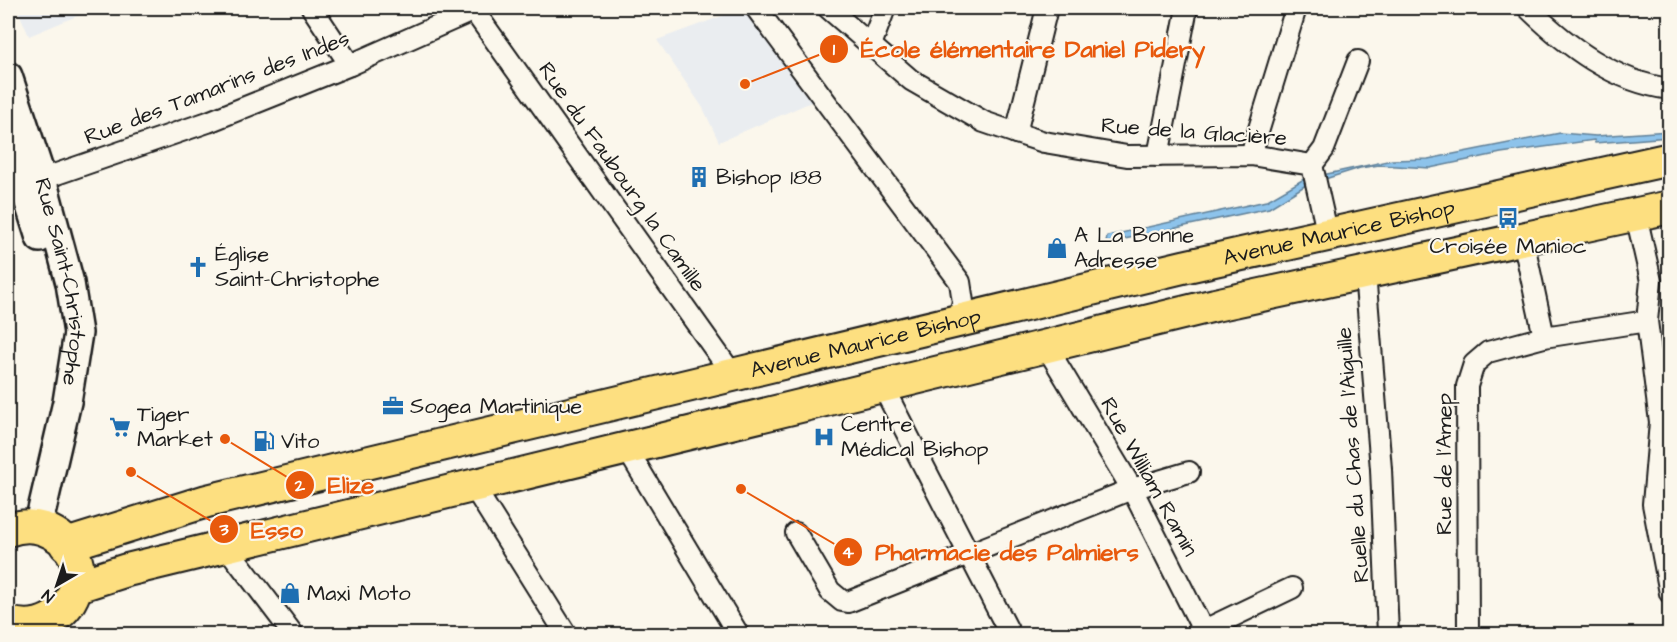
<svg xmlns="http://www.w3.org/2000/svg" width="1677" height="642" viewBox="0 0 1677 642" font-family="'Architects Daughter',sans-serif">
  <rect width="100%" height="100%" fill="#fbf7ec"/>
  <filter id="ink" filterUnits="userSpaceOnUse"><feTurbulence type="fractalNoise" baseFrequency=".0167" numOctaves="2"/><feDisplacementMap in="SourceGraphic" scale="12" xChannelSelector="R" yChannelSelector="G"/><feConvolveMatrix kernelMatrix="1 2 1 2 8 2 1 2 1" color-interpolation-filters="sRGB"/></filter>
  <g filter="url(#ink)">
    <g fill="#eaedf0">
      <path d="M 17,8 L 96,8 L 29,36 Z"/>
      <path d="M 744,8 L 748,8 L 816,100 L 719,142 L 703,108 L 657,40 Z"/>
    </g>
    <path fill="#8dc3eb" stroke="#608098" stroke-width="1.5" d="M 1669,131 L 1669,137 L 1595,143 L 1594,140 L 1501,153 L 1430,168 L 1379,165 L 1360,168 L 1306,185 L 1269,208 L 1106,243 L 1107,236 L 1266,201 L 1304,179 L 1392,160 L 1428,159 L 1560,133 L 1596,136 Z"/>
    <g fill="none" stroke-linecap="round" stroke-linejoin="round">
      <defs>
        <g id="street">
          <path d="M 312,8 L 350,65"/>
          <path d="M 472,8 L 733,375"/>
          <path d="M 756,8 L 960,282 L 963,302 L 957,322"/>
          <path d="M 828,8 L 911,80 L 984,122 L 1016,133 L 1044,142 L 1127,156 L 1251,155 L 1312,165 L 1328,236"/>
          <path d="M 1528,8 C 1567,46 1614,82 1670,89"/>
          <path d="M 871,45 L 885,8"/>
          <path d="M 1016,133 L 1047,8"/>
          <path d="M 1251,155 L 1296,8"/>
          <path d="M 1158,156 L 1187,8"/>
          <path d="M 1312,165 L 1324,149 L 1358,61"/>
          <path d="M 42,179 L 208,122 L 350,65 L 474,10"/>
          <path d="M 1636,215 L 1651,281 L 1647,321 L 1660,422 L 1653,504 L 1670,593"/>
          <path d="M 1523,239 L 1544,337"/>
          <path d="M 1365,273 L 1381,469 L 1388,634"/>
          <path d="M 1046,346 L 1132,489 L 1205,634"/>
          <path d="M 882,385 L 1010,634"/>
          <path d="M 627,449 L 738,634"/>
          <path d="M 472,484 L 566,634"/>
          <path d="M 796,533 L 830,591 L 842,601 L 848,602 L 1132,489 L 1189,472"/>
          <path d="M 226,546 L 293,634"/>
          <path d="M 1196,634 L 1292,588"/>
          <path d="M 1468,634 L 1467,386 L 1474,364 L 1488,352 L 1544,337 L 1647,321"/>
        </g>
        <g id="secondary">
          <path id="s1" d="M 8,76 L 42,179 L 70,283 L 78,333 L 67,402 L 38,527"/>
          <path d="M 8,136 L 40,238"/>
        </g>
        <g id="primary">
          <path d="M 8,530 C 19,526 32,525 44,529 C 107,552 74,642 8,623"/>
          <path id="s2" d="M 66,545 L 207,501 L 1183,267 L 1670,159"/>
          <path d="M 77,586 L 127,570 L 1215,305 L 1670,207"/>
        </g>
      </defs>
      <use href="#street" stroke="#1c1c1c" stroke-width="24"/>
      <use href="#secondary" stroke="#1c1c1c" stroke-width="32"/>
      <use href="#primary" stroke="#1c1c1c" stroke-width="36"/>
      <use href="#street" stroke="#fbf7ec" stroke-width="20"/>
      <use href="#secondary" stroke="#fbf7ec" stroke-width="27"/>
      <use href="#primary" stroke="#fddf80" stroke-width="32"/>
    </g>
  </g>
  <defs>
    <symbol id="building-bare" viewBox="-9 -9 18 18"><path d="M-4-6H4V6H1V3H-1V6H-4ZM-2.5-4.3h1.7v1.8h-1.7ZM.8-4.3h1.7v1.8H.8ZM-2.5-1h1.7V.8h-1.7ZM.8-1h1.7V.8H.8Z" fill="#1f6fb2" stroke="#fbf7ec" stroke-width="2.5" paint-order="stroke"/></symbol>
    <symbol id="bus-bare" viewBox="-9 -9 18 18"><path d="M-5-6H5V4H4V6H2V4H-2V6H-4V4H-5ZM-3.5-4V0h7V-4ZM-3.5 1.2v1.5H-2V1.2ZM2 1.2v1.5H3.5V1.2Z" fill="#1f6fb2" stroke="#fbf7ec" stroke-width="2.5" paint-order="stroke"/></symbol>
    <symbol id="shop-bare" viewBox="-9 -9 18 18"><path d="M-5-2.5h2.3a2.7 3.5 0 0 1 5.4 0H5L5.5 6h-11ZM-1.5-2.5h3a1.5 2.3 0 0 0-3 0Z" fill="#1f6fb2" stroke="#fbf7ec" stroke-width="2.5" paint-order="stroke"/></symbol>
    <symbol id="church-bare" viewBox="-9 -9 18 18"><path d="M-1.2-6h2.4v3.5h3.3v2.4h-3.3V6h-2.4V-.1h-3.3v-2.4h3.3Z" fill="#1f6fb2" stroke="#fbf7ec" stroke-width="2.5" paint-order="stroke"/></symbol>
    <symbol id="office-bare" viewBox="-9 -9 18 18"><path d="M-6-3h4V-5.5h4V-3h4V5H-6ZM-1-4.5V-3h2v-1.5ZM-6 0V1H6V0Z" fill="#1f6fb2" stroke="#fbf7ec" stroke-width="2.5" paint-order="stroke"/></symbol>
    <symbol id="supermarket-bare" viewBox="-9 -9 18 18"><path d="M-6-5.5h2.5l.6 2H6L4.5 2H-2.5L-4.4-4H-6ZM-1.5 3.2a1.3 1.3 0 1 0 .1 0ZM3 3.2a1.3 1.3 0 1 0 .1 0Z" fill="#1f6fb2" stroke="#fbf7ec" stroke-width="2.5" paint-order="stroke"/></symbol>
    <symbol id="hospital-bare" viewBox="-9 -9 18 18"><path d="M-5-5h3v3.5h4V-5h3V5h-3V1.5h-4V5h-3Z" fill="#1f6fb2" stroke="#fbf7ec" stroke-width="2.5" paint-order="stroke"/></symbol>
    <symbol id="fuel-bare" viewBox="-9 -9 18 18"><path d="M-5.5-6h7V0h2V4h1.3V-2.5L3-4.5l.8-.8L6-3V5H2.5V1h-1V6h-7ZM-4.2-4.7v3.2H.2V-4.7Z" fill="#1f6fb2" stroke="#fbf7ec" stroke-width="2.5" paint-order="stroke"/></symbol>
  </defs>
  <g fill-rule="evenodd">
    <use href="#building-bare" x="684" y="162" width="30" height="30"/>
    <use href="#bus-bare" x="1493" y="203" width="30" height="30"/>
    <use href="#shop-bare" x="1042" y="233" width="30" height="30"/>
    <use href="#church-bare" x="183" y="252" width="30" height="30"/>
    <use href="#office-bare" x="378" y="391" width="30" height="30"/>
    <use href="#supermarket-bare" x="105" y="412" width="30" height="30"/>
    <use href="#hospital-bare" x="809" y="422" width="30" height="30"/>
    <use href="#fuel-bare" x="249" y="426" width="30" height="30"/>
    <use href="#shop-bare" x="275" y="578" width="30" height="30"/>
  </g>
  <g text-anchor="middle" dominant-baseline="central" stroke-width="4.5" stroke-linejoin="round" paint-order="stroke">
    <g font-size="22" fill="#1c1c1c" stroke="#fbf7ec">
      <text transform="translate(217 88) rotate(-21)">Rue des Tamarins des Indes</text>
      <text transform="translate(1194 132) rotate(4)">Rue de la Glacière</text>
      <text transform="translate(622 177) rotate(55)">Rue du Faubourg la Camille</text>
      <text stroke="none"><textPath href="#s2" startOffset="1311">Avenue Maurice Bishop</textPath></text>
      <text stroke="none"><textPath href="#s1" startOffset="214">Rue Saint-Christophe</textPath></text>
      <text stroke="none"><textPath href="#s2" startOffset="825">Avenue Maurice Bishop</textPath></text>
      <text transform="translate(1353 455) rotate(-94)">Ruelle du Chas de l'Aiguille</text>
      <text transform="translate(1444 464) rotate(-90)">Rue de l'Amep</text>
      <text transform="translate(1149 477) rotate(61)">Rue William Ramin</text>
    </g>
    <g font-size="22" fill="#1c1c1c" stroke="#fbf7ec" text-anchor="start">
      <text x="716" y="177">Bishop 188</text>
      <text x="1074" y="235">A La Bonne<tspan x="1074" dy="25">Adresse</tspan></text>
      <text x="1508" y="246" text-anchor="middle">Croisée Manioc</text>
      <text x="215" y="254">Église<tspan x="215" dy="25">Saint-Christophe</tspan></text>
      <text x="410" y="406">Sogea Martinique</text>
      <text x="137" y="414">Tiger<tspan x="137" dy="25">Market</tspan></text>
      <text x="841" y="424">Centre<tspan x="841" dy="25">Médical Bishop</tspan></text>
      <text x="281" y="441">Vito</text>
      <text x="307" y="593">Maxi Moto</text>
    </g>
  </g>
  <path fill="none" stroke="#e8590c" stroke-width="2" d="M745 84L834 49M225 439L300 485M131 472L224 529M741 489L848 552"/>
  <g fill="#e8590c" stroke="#fbf7ec" stroke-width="2">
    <circle cx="745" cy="84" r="6"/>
    <circle cx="225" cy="439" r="6"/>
    <circle cx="131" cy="472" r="6"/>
    <circle cx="741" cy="489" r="6"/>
    <circle cx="834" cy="49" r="15"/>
    <circle cx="300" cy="485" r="15"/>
    <circle cx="224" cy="529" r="15"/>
    <circle cx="848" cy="552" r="15"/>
  </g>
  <g font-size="18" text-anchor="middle" font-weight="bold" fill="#fff">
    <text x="834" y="55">1</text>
    <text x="300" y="491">2</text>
    <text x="224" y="535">3</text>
    <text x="848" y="558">4</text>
  </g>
  <g font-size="24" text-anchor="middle" font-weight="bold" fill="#e8590c" stroke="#fbf7ec" stroke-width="4.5" stroke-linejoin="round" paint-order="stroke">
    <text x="1033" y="57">École élémentaire Daniel Pidery</text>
    <text x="351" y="493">Elize</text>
    <text x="277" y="538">Esso</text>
    <text x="1007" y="560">Pharmacie des Palmiers</text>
  </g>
  <rect width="1677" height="642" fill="none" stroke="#fbf7ec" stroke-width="30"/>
  <rect x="15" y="15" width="1647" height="612" fill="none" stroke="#1c1c1c" stroke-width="2" filter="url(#ink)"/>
  <g transform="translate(57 585) rotate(219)" stroke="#fbf7ec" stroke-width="4.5" paint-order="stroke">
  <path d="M0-4.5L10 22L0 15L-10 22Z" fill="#1c1c1c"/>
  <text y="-9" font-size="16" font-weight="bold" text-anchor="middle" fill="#1c1c1c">N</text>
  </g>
</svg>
